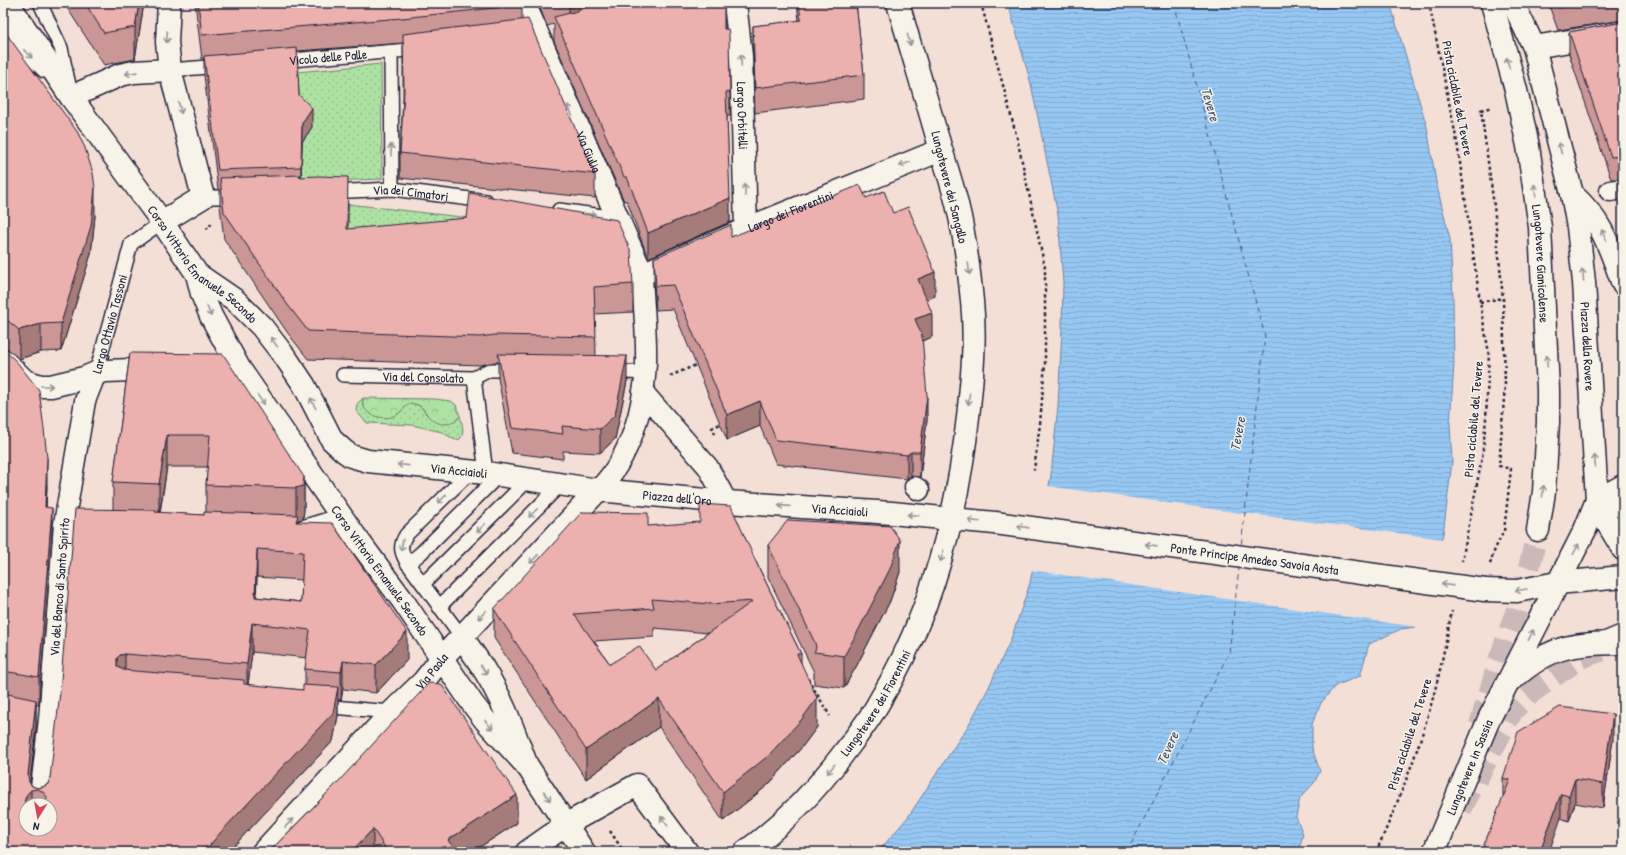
<svg xmlns="http://www.w3.org/2000/svg" width="1626" height="855" viewBox="0 0 1626 855" font-family="'Patrick Hand',sans-serif">
  <defs>
    <pattern id="grass-dots" width="8" height="8" patternUnits="userSpaceOnUse"><rect width="8" height="8" fill="#aee2a3"/><path d="M2 2h.1M6 6h.1" fill="none" stroke="#95c28d" stroke-width="1.8" stroke-linecap="round"/></pattern>
    <pattern id="forest-crowns" width="20" height="18" patternUnits="userSpaceOnUse"><rect width="20" height="18" fill="#aee2a3"/><path d="M2 6a3 3 0 1 1 6 0M12 15a3 3 0 1 1 6 0" fill="none" stroke="#95c28d"/></pattern>
    <pattern id="water-rules" width="6" height="5" patternUnits="userSpaceOnUse"><rect width="6" height="5" fill="#97c8f4"/><path d="M0 2.5h6" fill="none" stroke="#82acd2"/></pattern>
  </defs>
  <rect width="100%" height="100%" fill="#f4dfd7"/>
  <filter id="ink" filterUnits="userSpaceOnUse"><feTurbulence type="fractalNoise" baseFrequency=".025" numOctaves="2"/><feDisplacementMap in="SourceGraphic" scale="8" xChannelSelector="R" yChannelSelector="G"/><feConvolveMatrix kernelMatrix="1 2 1 2 8 2 1 2 1" color-interpolation-filters="sRGB"/></filter>
  <g filter="url(#ink)">
    <g fill="url(#grass-dots)" stroke="#68826f">
      <path d="M 381,64 L 382,179 L 301,182 L 302,138 C 308,135 309,132 310,126 L 299,119 L 297,72 Z"/>
      <path d="M 348,204 L 470,218 L 347,256 Z"/>
      <path d="M 363,398 L 363,406 L 398,414 L 409,404 C 423,404 420,408 428,416 C 433,420 441,422 447,424 L 455,422 L 460,416 C 462,423 465,433 460,439 L 455,440 L 442,432 L 412,425 L 367,423 L 356,411 L 357,404 Z"/>
    </g>
    <path fill="url(#forest-crowns)" stroke="#68826f" d="M 363,398 L 435,399 L 451,401 L 456,405 L 460,416 C 451,426 438,427 428,416 C 425,411 423,407 418,405 C 406,400 403,413 394,416 C 385,420 368,417 364,407 C 362,404 363,401 363,398 Z"/>
    <path fill="url(#water-rules)" stroke="#6886aa" d="M 1008,3 L 1390,3 L 1427,127 L 1436,182 L 1450,239 L 1453,298 L 1454,364 L 1450,424 L 1452,462 L 1443,534 L 1415,627 L 1401,629 L 1369,644 L 1360,676 L 1335,686 L 1321,703 L 1312,724 L 1312,748 L 1320,771 L 1314,783 L 1300,798 L 1296,817 L 1303,834 L 1300,846 L 1296,852 L 878,852 L 908,817 L 968,726 L 988,689 L 1011,639 L 1024,601 L 1030,583 L 1051,475 L 1058,405 L 1062,329 L 1063,283 L 1058,215 L 1031,84 Z"/>
    <path fill="#f4dfd7" d="M 1047,486 L 1226,511 L 1443,539 L 1417,627 L 1030,570 Z"/>
    <g fill="none" stroke-linecap="round" stroke-linejoin="round">
      <g stroke="#455472" stroke-width="1" stroke-dasharray="5 4" stroke-linecap="butt">
        <path d="M 1174,3 L 1265,336 L 1241,547"/>
        <path d="M 1127,852 L 1229,653 L 1239,568"/>
      </g>
      <g stroke="#cab9b8" stroke-width="22" stroke-dasharray="22 11" stroke-linecap="butt">
        <path d="M 1480,725 L 1498,664 L 1524,589 L 1538,530"/>
        <path d="M 1461,809 L 1513,710 L 1532,692 L 1580,658 L 1615,646"/>
      </g>
      <defs>
        <g id="service">
          <path d="M 40,3 L 61,48 L 69,85"/>
          <path d="M 3,24 L 13,40 L 44,71"/>
          <path d="M 391,52 L 392,189"/>
          <path id="s1" d="M 280,61 L 420,49"/>
          <path d="M 170,70 L 221,66"/>
          <path id="s2" d="M 331,192 L 392,189 L 486,201"/>
          <path d="M 203,197 L 237,197"/>
          <path d="M 559,210 L 617,218"/>
          <path d="M 609,371 L 645,373"/>
          <path id="s3" d="M 96,373 L 131,244 L 162,222"/>
          <path id="s4" d="M 343,375 L 474,378 L 489,370 L 515,370"/>
          <path d="M 474,378 L 486,473"/>
          <path d="M 408,564 L 421,553 L 499,475"/>
          <path d="M 423,584 L 528,480"/>
          <path d="M 439,607 L 560,485"/>
          <path d="M 462,637 L 408,564 C 401,553 399,546 406,535 L 470,472"/>
          <path d="M 1604,639 L 1623,631"/>
          <path d="M 320,706 L 392,712"/>
        </g>
        <g id="pedestrian">
          <path d="M 1610,191 L 1623,189"/>
          <path d="M 643,392 L 708,467 L 727,502"/>
          <path d="M 915,487 L 919,490"/>
          <path d="M 598,490 C 631,457 644,408 646,363 C 647,333 643,303 642,274"/>
          <path d="M 301,531 L 343,518"/>
          <path id="s5" d="M 39,805 L 49,719 L 64,524 L 85,401 L 96,373"/>
          <path d="M 33,852 L 36,829"/>
        </g>
        <g id="minor">
          <path id="s6" d="M 524,3 L 642,274 L 746,229 L 941,150"/>
          <path id="s7" d="M 735,3 L 741,56 L 746,229"/>
          <path d="M 1534,47 L 1623,32"/>
          <path d="M 71,97 L 120,75 L 134,72 L 170,70"/>
          <path d="M 1572,194 C 1603,222 1609,246 1623,284"/>
          <path d="M 162,222 L 203,197 L 170,70 L 167,42 L 169,3"/>
          <path d="M 3,360 L 25,381 L 41,386 L 51,386 L 84,378 L 96,373 L 106,371 L 158,369"/>
          <path d="M 1597,500 L 1623,486"/>
          <path d="M 462,637 C 470,649 479,661 486,673 C 504,702 515,735 527,766"/>
          <path id="s8" d="M 263,852 L 392,712 L 423,682 L 442,658 L 598,490"/>
          <path d="M 527,852 L 567,824 L 637,785 L 687,852"/>
        </g>
        <g id="tertiary">
          <path id="s9" d="M 8,3 L 71,97 L 162,222 L 197,274 L 235,300 L 262,327 L 288,361 L 304,385 L 332,440 L 344,451 L 351,456 L 368,461 L 486,473 L 598,490 L 727,502 L 892,513 L 952,519"/>
          <path id="s10" d="M 197,274 L 202,294 L 211,316 L 239,368 L 355,536 L 403,601 L 472,703 L 485,720 L 528,767 L 584,852"/>
          <path d="M 1597,500 L 1623,506"/>
        </g>
        <g id="primary">
          <path id="s11" d="M 1492,3 L 1516,90 L 1528,146 L 1540,227 L 1548,390 L 1548,422 L 1544,492 L 1538,530"/>
          <path id="s12" d="M 1513,3 L 1534,47 L 1572,194 L 1578,227 L 1584,282 L 1597,500 L 1605,519 L 1623,549"/>
          <path d="M 952,519 L 995,523"/>
          <path d="M 1485,590 L 1517,591 L 1557,583 L 1623,577"/>
          <path d="M 1514,678 C 1552,644 1575,644 1623,643"/>
          <path id="s13" d="M 745,852 C 783,825 815,791 843,754 C 855,738 868,722 878,704 C 931,616 957,519 968,417 C 972,379 976,340 972,301 C 969,269 965,236 957,204 C 950,176 940,148 932,119 C 921,81 909,42 898,3"/>
          <path id="s14" d="M 1434,852 L 1489,719 L 1585,530 L 1597,500"/>
        </g>
      </defs>
      <use href="#service" stroke="#22223b" stroke-width="16"/>
      <use href="#pedestrian" stroke="#22223b" stroke-width="23"/>
      <use href="#minor" stroke="#22223b" stroke-width="25"/>
      <use href="#tertiary" stroke="#22223b" stroke-width="25"/>
      <use href="#primary" stroke="#22223b" stroke-width="25"/>
      <g stroke="#22223b" stroke-width="2.5" stroke-dasharray="3 3" stroke-linecap="butt">
        <path d="M 981,3 L 1017,138 L 1045,268 L 1045,363 L 1040,424 L 1034,470"/>
        <path d="M 1429,3 L 1457,142 L 1482,315 L 1489,353 L 1486,419 L 1482,458 L 1462,561"/>
        <path d="M 206,229 L 211,226 L 210,223"/>
        <path d="M 1480,302 L 1503,298"/>
        <path d="M 670,376 L 696,365"/>
        <path d="M 715,434 L 712,428 L 720,424"/>
        <path d="M 1490,564 L 1495,549 L 1504,531 L 1511,469 L 1499,466 L 1505,385 L 1503,298 L 1494,206 L 1481,110 L 1492,107"/>
        <path d="M 808,679 L 830,716"/>
        <path d="M 610,831 L 624,852"/>
        <path d="M 1376,852 C 1403,792 1427,729 1441,665 C 1445,647 1448,629 1452,611"/>
      </g>
      <use href="#service" stroke="#f7f3e8" stroke-width="13"/>
      <use href="#pedestrian" stroke="#f7f3e8" stroke-width="20"/>
      <use href="#minor" stroke="#f7f3e8" stroke-width="22"/>
      <use href="#tertiary" stroke="#f7f3e8" stroke-width="22"/>
      <use href="#primary" stroke="#f7f3e8" stroke-width="22"/>
      <defs>
        <g id="primary-bridge">
          <path id="s15" d="M 995,523 L 1485,590"/>
        </g>
      </defs>
      <use href="#primary-bridge" stroke="#22223b" stroke-width="25" stroke-linecap="butt"/>
      <use href="#primary-bridge" stroke="#f7f3e8" stroke-width="22"/>
    </g>
    <g fill="#cb9796" stroke="#22223b" fill-rule="evenodd">
      <path d="M 64,3 L 144,3 L 135,59 L 104,65 Z"/>
      <path d="M 195,3 L 521,3 L 522,5 L 522,20 L 595,174 L 595,198 L 400,178 L 400,153 L 403,98 L 403,43 L 297,51 L 299,95 L 312,127 L 302,142 L 301,177 L 348,204 L 348,229 L 633,284 L 633,312 L 595,314 L 596,356 L 627,381 L 615,439 L 600,453 L 563,451 L 563,459 L 512,453 L 498,378 L 498,362 L 495,362 L 480,365 L 308,359 L 287,332 L 224,239 L 220,206 L 220,189 L 218,190 L 204,75 L 204,59 L 202,59 Z"/>
      <path d="M 538,3 L 724,3 L 724,29 L 730,92 L 730,116 L 727,116 L 730,222 L 648,258 L 627,201 L 624,201 L 554,41 L 554,24 L 547,26 Z"/>
      <path d="M 797,3 L 856,3 L 864,75 L 864,99 L 755,113 L 753,50 L 753,26 L 799,21 Z"/>
      <path d="M 1548,3 L 1623,3 L 1623,20 L 1558,30 Z"/>
      <path d="M 1623,22 L 1623,214 L 1619,201 L 1619,179 L 1620,179 L 1611,179 L 1569,54 L 1569,32 Z"/>
      <path d="M 3,29 L 95,216 L 91,254 L 61,351 L 41,352 L 19,359 L 7,348 L 3,348 Z"/>
      <path d="M 866,198 L 893,213 L 935,296 L 927,299 L 932,337 L 922,341 L 927,420 L 920,477 L 911,476 L 907,479 L 776,464 L 760,426 L 727,440 L 673,309 L 656,310 L 654,282 L 654,258 L 731,237 Z"/>
      <path d="M 3,349 L 47,486 L 46,507 L 52,536 L 39,705 L 36,705 L 36,728 L 30,783 L 32,786 L 37,788 L 43,787 L 48,784 L 50,778 L 113,509 L 113,482 L 130,353 L 304,477 L 304,509 L 303,519 L 298,520 L 298,522 L 407,660 L 376,693 L 343,689 L 341,700 L 338,700 L 338,716 L 333,741 L 228,852 L 3,852 ZM 167,467 L 208,467 L 206,485 L 206,512 L 204,515 L 160,513 ZM 257,577 L 302,580 L 301,602 L 256,597 ZM 252,652 L 307,658 L 305,669 L 305,685 L 303,690 L 248,685 ZM 26,805 L 50,805 L 50,829 L 42,830 L 38,834 L 31,835 L 26,833 L 24,831 Z"/>
      <path d="M 648,526 L 756,562 L 801,654 L 801,663 L 817,727 L 802,747 L 768,785 L 723,821 L 659,727 L 586,779 L 494,638 L 494,609 ZM 654,628 L 708,633 L 656,670 L 610,664 L 594,641 L 654,637 Z"/>
      <path d="M 768,545 L 900,572 L 890,601 L 857,665 L 844,688 L 814,684 L 814,672 L 768,577 Z"/>
      <path d="M 1621,716 L 1623,716 L 1623,746 L 1621,740 Z"/>
      <path d="M 1613,739 L 1603,808 L 1575,803 L 1569,821 L 1503,797 L 1503,778 Z"/>
      <path d="M 338,782 L 517,823 L 472,852 L 269,852 Z"/>
    </g>
    <g fill="#a57b7a" stroke="#22223b">
      <path d="M 139,3 L 144,3 L 135,59 L 135,27 Z"/>
      <path d="M 569,3 L 614,3 L 569,21 Z"/>
      <path d="M 312,108 L 312,127 L 302,142 L 301,186 L 302,123 Z"/>
      <path d="M 95,188 L 95,216 L 91,254 L 61,351 L 61,323 Z"/>
      <path d="M 730,198 L 730,222 L 648,258 L 648,233 Z"/>
      <path d="M 935,272 L 935,296 L 918,303 L 918,279 Z"/>
      <path d="M 932,313 L 932,337 L 915,344 L 915,319 Z"/>
      <path d="M 41,324 L 41,352 L 19,359 L 19,330 Z"/>
      <path d="M 627,356 L 627,381 L 615,439 L 600,453 L 600,429 Z"/>
      <path d="M 927,396 L 927,420 L 920,477 L 920,452 Z"/>
      <path d="M 760,401 L 760,426 L 727,440 L 727,415 Z"/>
      <path d="M 167,435 L 167,467 L 159,516 L 159,484 Z"/>
      <path d="M 911,452 L 911,476 L 907,479 L 907,455 Z"/>
      <path d="M 47,458 L 47,486 L 45,535 L 45,507 Z"/>
      <path d="M 304,477 L 304,509 L 303,519 L 298,520 L 298,543 L 296,520 L 296,488 Z"/>
      <path d="M 52,508 L 52,536 L 39,705 L 39,677 Z"/>
      <path d="M 900,540 L 900,572 L 890,601 L 857,665 L 844,688 L 844,656 Z"/>
      <path d="M 257,549 L 257,577 L 255,625 L 255,597 Z"/>
      <path d="M 252,623 L 252,652 L 247,692 L 247,664 Z"/>
      <path d="M 407,632 L 407,660 L 376,693 L 376,665 Z"/>
      <path d="M 125,654 L 125,682 L 117,666 L 117,658 L 120,655 Z"/>
      <path d="M 343,661 L 343,689 L 341,700 L 341,672 Z"/>
      <path d="M 338,687 L 338,716 L 333,741 L 228,852 L 204,852 Z"/>
      <path d="M 817,698 L 817,727 L 802,747 L 768,785 L 723,821 L 723,792 Z"/>
      <path d="M 659,699 L 659,727 L 586,779 L 586,750 Z"/>
      <path d="M 36,700 L 36,728 L 29,792 L 31,790 L 31,805 L 26,805 L 26,824 L 25,828 L 23,852 L 22,828 L 25,799 Z"/>
      <path d="M 1613,714 L 1613,739 L 1603,808 L 1603,784 Z"/>
      <path d="M 1575,779 L 1575,803 L 1569,821 L 1569,796 Z"/>
      <path d="M 1561,794 L 1561,818 L 1549,852 L 1540,852 Z"/>
      <path d="M 517,795 L 517,823 L 472,852 L 448,852 L 448,840 Z"/>
      <path d="M 373,829 L 373,852 L 351,852 Z"/>
    </g>
    <g fill="#ecb0ae" stroke="#22223b" fill-rule="evenodd">
      <path d="M 85,3 L 139,3 L 135,27 L 104,33 Z"/>
      <path d="M 198,3 L 521,3 L 522,5 L 402,18 L 202,35 Z"/>
      <path d="M 597,3 L 724,3 L 724,29 L 728,29 L 729,33 L 730,92 L 726,92 L 730,198 L 648,233 L 627,177 L 624,177 L 554,17 L 574,12 Z"/>
      <path d="M 799,3 L 856,3 L 864,75 L 755,88 L 753,26 L 801,20 Z"/>
      <path d="M 1556,3 L 1588,3 L 1558,8 Z"/>
      <path d="M 528,19 L 595,174 L 400,153 L 404,91 L 403,34 Z"/>
      <path d="M 1623,22 L 1623,156 L 1611,157 L 1569,32 Z"/>
      <path d="M 3,29 L 78,133 L 85,148 L 93,173 L 95,188 L 91,226 L 61,323 L 41,324 L 19,330 L 7,320 L 3,320 Z"/>
      <path d="M 297,48 L 299,95 L 312,108 L 302,123 L 301,167 L 218,170 L 204,56 Z"/>
      <path d="M 300,175 L 300,177 L 318,176 L 348,177 L 347,229 L 467,218 L 470,193 L 617,220 L 631,252 L 633,284 L 594,287 L 596,337 L 495,335 L 480,337 L 308,331 L 287,304 L 224,212 L 220,178 Z"/>
      <path d="M 1623,178 L 1623,192 L 1619,179 Z"/>
      <path d="M 860,185 L 866,198 L 884,191 L 893,213 L 908,207 L 935,272 L 918,279 L 932,313 L 915,319 L 922,336 L 927,396 L 920,452 L 911,452 L 907,455 L 776,440 L 760,401 L 727,415 L 673,285 L 656,286 L 654,258 L 731,225 L 731,237 Z"/>
      <path d="M 3,349 L 16,361 L 39,390 L 44,429 L 47,458 L 45,507 L 52,508 L 39,677 L 3,671 Z"/>
      <path d="M 130,353 L 223,354 L 304,477 L 303,486 L 296,488 L 206,485 L 210,435 L 167,435 L 159,484 L 113,482 Z"/>
      <path d="M 498,354 L 627,356 L 615,415 L 600,429 L 562,426 L 563,434 L 512,428 Z"/>
      <path d="M 700,504 L 731,506 L 756,562 L 801,654 L 797,654 L 817,698 L 802,719 L 768,756 L 723,792 L 659,699 L 586,750 L 494,609 L 582,512 L 648,513 L 648,526 L 700,522 ZM 652,599 L 710,604 L 753,601 L 656,670 L 639,646 L 610,664 L 574,614 L 654,608 Z"/>
      <path d="M 75,509 L 156,510 L 155,512 L 204,515 L 204,512 L 298,515 L 296,522 L 332,523 L 407,632 L 376,665 L 343,661 L 341,672 L 305,669 L 310,630 L 252,623 L 247,664 L 125,654 L 120,655 L 117,658 L 117,666 L 123,670 L 244,680 L 244,684 L 303,690 L 303,685 L 338,687 L 333,713 L 221,832 L 204,852 L 3,852 L 3,693 L 36,700 L 28,775 L 29,782 L 32,786 L 37,788 L 43,787 L 48,784 L 50,778 L 60,692 ZM 257,549 L 303,552 L 301,602 L 255,597 ZM 38,789 L 43,792 L 47,797 L 46,805 L 50,805 L 50,829 L 43,829 L 38,834 L 31,835 L 26,833 L 22,828 L 25,799 L 27,794 L 31,790 Z"/>
      <path d="M 788,520 L 890,526 L 900,540 L 890,569 L 857,633 L 844,656 L 814,652 L 816,648 L 815,643 L 768,545 Z"/>
      <path d="M 429,683 L 441,684 L 517,795 L 448,840 L 456,852 L 388,852 L 373,829 L 351,852 L 269,852 L 338,782 Z"/>
      <path d="M 1560,707 L 1613,714 L 1603,784 L 1575,779 L 1569,796 L 1561,794 L 1540,852 L 1481,852 L 1510,780 L 1503,778 L 1518,732 Z"/>
      <path d="M 1621,716 L 1623,716 L 1623,722 Z"/>
    </g>
    <defs><path id="oneway-shaft" d="M-6 0H5M1.5-3L5.5 0L1.5 3" fill="none" stroke-width="1.6" stroke-linecap="round" stroke-linejoin="round"/></defs>
    <g stroke="#97959a">
      <use href="#oneway-shaft" transform="translate(167 37) rotate(93)"/>
      <use href="#oneway-shaft" transform="translate(909 40) rotate(74)"/>
      <use href="#oneway-shaft" transform="translate(28 54) rotate(44)"/>
      <use href="#oneway-shaft" transform="translate(741 60) rotate(-93)"/>
      <use href="#oneway-shaft" transform="translate(1508 63) rotate(-105)"/>
      <use href="#oneway-shaft" transform="translate(131 73) rotate(172)"/>
      <use href="#oneway-shaft" transform="translate(180 108) rotate(75)"/>
      <use href="#oneway-shaft" transform="translate(570 110) rotate(-113)"/>
      <use href="#oneway-shaft" transform="translate(1560 148) rotate(-105)"/>
      <use href="#oneway-shaft" transform="translate(391 150) rotate(-90)"/>
      <use href="#oneway-shaft" transform="translate(905 164) rotate(159)"/>
      <use href="#oneway-shaft" transform="translate(745 190) rotate(-91)"/>
      <use href="#oneway-shaft" transform="translate(1535 190) rotate(-97)"/>
      <use href="#oneway-shaft" transform="translate(590 214) rotate(7)"/>
      <use href="#oneway-shaft" transform="translate(1604 235) rotate(-115)"/>
      <use href="#oneway-shaft" transform="translate(969 269) rotate(83)"/>
      <use href="#oneway-shaft" transform="translate(1583 275) rotate(-96)"/>
      <use href="#oneway-shaft" transform="translate(209 311) rotate(68)"/>
      <use href="#oneway-shaft" transform="translate(274 342) rotate(-126)"/>
      <use href="#oneway-shaft" transform="translate(1547 361) rotate(-93)"/>
      <use href="#oneway-shaft" transform="translate(47 386)"/>
      <use href="#oneway-shaft" transform="translate(969 399) rotate(95)"/>
      <use href="#oneway-shaft" transform="translate(261 400) rotate(55)"/>
      <use href="#oneway-shaft" transform="translate(313 403) rotate(-117)"/>
      <use href="#oneway-shaft" transform="translate(1595 461) rotate(-94)"/>
      <use href="#oneway-shaft" transform="translate(403 465) rotate(-174)"/>
      <use href="#oneway-shaft" transform="translate(1543 491) rotate(-84)"/>
      <use href="#oneway-shaft" transform="translate(442 499) rotate(136)"/>
      <use href="#oneway-shaft" transform="translate(784 506) rotate(-176)"/>
      <use href="#oneway-shaft" transform="translate(533 513) rotate(135)"/>
      <use href="#oneway-shaft" transform="translate(913 515) rotate(-176)"/>
      <use href="#oneway-shaft" transform="translate(974 521) rotate(-173)"/>
      <use href="#oneway-shaft" transform="translate(1023 527) rotate(-172)"/>
      <use href="#oneway-shaft" transform="translate(481 528) rotate(135)"/>
      <use href="#oneway-shaft" transform="translate(402 545) rotate(99)"/>
      <use href="#oneway-shaft" transform="translate(1151 545) rotate(-172)"/>
      <use href="#oneway-shaft" transform="translate(1576 549) rotate(-63)"/>
      <use href="#oneway-shaft" transform="translate(942 556) rotate(106)"/>
      <use href="#oneway-shaft" transform="translate(534 559) rotate(133)"/>
      <use href="#oneway-shaft" transform="translate(1447 585) rotate(-172)"/>
      <use href="#oneway-shaft" transform="translate(1521 590) rotate(171)"/>
      <use href="#oneway-shaft" transform="translate(482 615) rotate(133)"/>
      <use href="#oneway-shaft" transform="translate(1531 635) rotate(-64)"/>
      <use href="#oneway-shaft" transform="translate(484 670) rotate(57)"/>
      <use href="#oneway-shaft" transform="translate(489 725) rotate(49)"/>
      <use href="#oneway-shaft" transform="translate(831 769) rotate(129)"/>
      <use href="#oneway-shaft" transform="translate(547 796) rotate(56)"/>
      <use href="#oneway-shaft" transform="translate(664 821) rotate(-127)"/>
      <use href="#oneway-shaft" transform="translate(289 823) rotate(-47)"/>
    </g>
  </g>
  <g text-anchor="middle" dominant-baseline="central" stroke-width="3" stroke-linejoin="round" paint-order="stroke">
    <g font-size="13" fill="#22223b" stroke="#f7f3e8">
      <text stroke="none"><textPath href="#s1" startOffset="48">Vicolo delle Palle</textPath></text>
      <text transform="translate(1458 98) rotate(79)">Pista ciclabile del Tevere</text>
      <text stroke="none"><textPath href="#s7" startOffset="113">Largo Orbitelli</textPath></text>
      <text stroke="none"><textPath href="#s6" startOffset="162">Via Giulia</textPath></text>
      <text transform="translate(950 187) rotate(76)">Lungotevere dei Sangallo</text>
      <text stroke="none"><textPath href="#s2" startOffset="80">Via dei Cimatori</textPath></text>
      <text stroke="none"><textPath href="#s6" startOffset="457">Largo dei Fiorentini</textPath></text>
      <text stroke="none"><textPath href="#s9" startOffset="327">Corso Vittorio Emanuele Secondo</textPath></text>
      <text stroke="none"><textPath href="#s11" startOffset="266">Lungotevere Gianicolense</textPath></text>
      <text stroke="none"><textPath href="#s3" startOffset="51">Largo Ottavio Tassoni</textPath></text>
      <text stroke="none"><textPath href="#s12" startOffset="354">Piazza della Rovere</textPath></text>
      <text stroke="none"><textPath href="#s4" startOffset="80">Via del Consolato</textPath></text>
      <text transform="translate(1473 419) rotate(-85)">Pista ciclabile del Tevere</text>
      <text stroke="none"><textPath href="#s9" startOffset="682">Via Acciaioli</textPath></text>
      <text stroke="none"><textPath href="#s9" startOffset="902">Piazza dell'Oro</textPath></text>
      <text stroke="none"><textPath href="#s9" startOffset="1065">Via Acciaioli</textPath></text>
      <text stroke="none"><textPath href="#s15" startOffset="262">Ponte Principe Amedeo Savoia Aosta</textPath></text>
      <text stroke="none"><textPath href="#s10" startOffset="350">Corso Vittorio Emanuele Secondo</textPath></text>
      <text stroke="none"><textPath href="#s5" startOffset="219">Via del Banco di Santo Spirito</textPath></text>
      <text stroke="none"><textPath href="#s8" startOffset="247">Via Paola</textPath></text>
      <text stroke="none"><textPath href="#s13" startOffset="200">Lungotevere dei Fiorentini</textPath></text>
      <text transform="translate(1409 734) rotate(-72)">Pista ciclabile del Tevere</text>
      <text stroke="none"><textPath href="#s14" startOffset="92">Lungotevere in Sassia</textPath></text>
    </g>
    <g font-size="14" font-style="italic" fill="#455472" stroke="#f7f3e8">
      <text transform="translate(1211 104) rotate(74)">Tevere</text>
      <text transform="translate(1237 434) rotate(-80)">Tevere</text>
      <text transform="translate(1167 748) rotate(-66)">Tevere</text>
    </g>
  </g>
  <rect width="1626" height="855" fill="none" stroke="#f7f3e8" stroke-width="16"/>
  <rect x="8" y="8" width="1610" height="839" fill="none" stroke="#22223b" stroke-width="1.5" filter="url(#ink)"/>
  <g transform="translate(38 817) rotate(191)"><circle r="19" fill="#f7f3e8" stroke="#a29fa3"/>
  <path d="M0-3L7 15L0 10L-7 15Z" fill="#d1495b"/>
  <text y="-6" font-size="11" font-weight="bold" text-anchor="middle" fill="#22223b">N</text>
  </g>
</svg>
